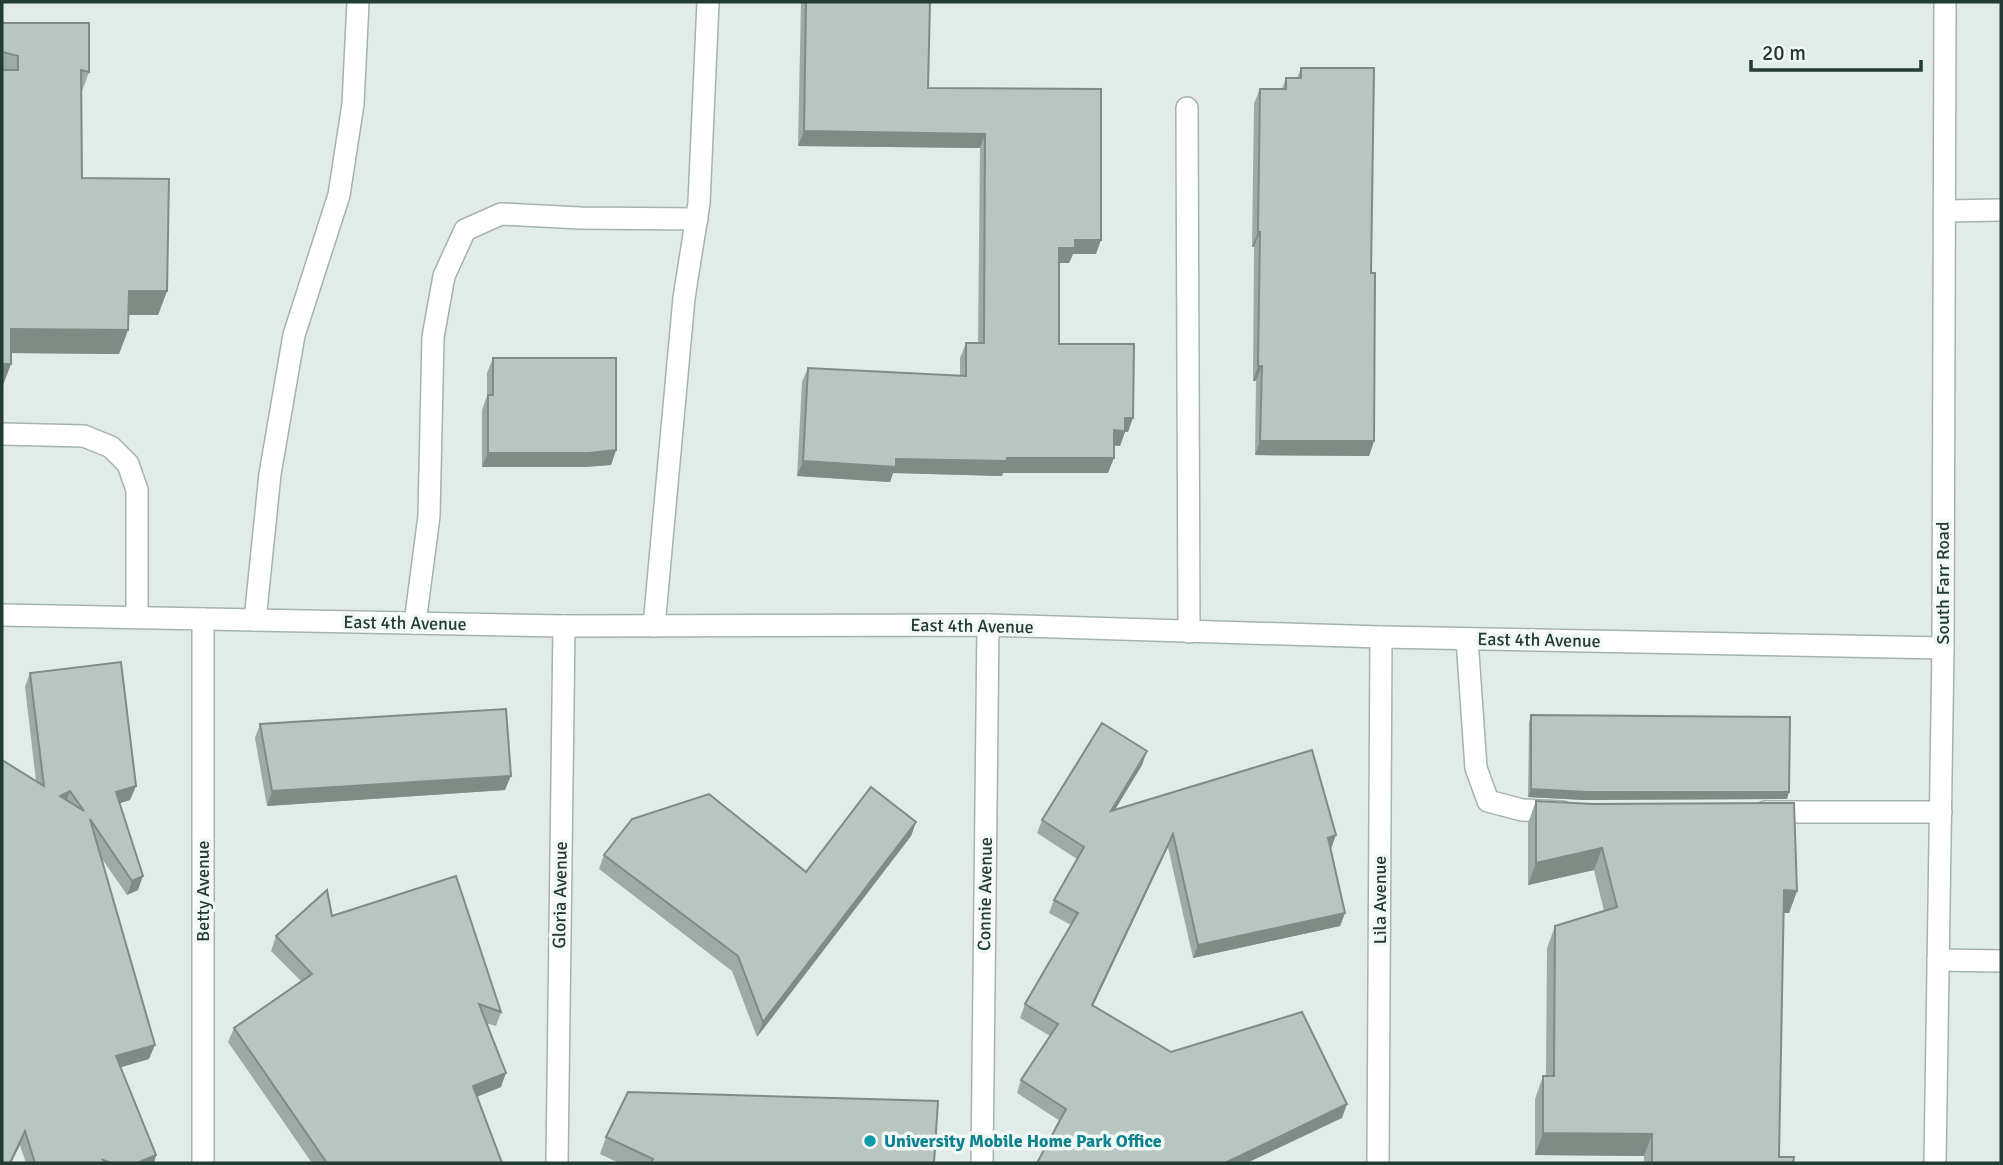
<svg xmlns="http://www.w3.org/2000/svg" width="2003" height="1165" viewBox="0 0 2003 1165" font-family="Signika,sans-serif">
  <rect width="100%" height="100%" fill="#e1ebe7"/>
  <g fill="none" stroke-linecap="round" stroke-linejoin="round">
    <defs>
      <g id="minor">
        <path d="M 1187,108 L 1189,632"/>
        <path d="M 1946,211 L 2001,210"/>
        <path d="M 2,434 L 84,436 L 111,447 L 128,464 L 137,490 L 137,617"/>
        <path d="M 2,615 L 564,626 L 988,625 L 1381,637 L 1943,648"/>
        <path d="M 203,619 L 203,1163"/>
        <path d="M 255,620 L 270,474 L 294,335 L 339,195 L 353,104 L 358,2"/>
        <path d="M 415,623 L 429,516 L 433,337 L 444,276 L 465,230 L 501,214 L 580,218 L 697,219"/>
        <path d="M 654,626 L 684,298 L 699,203 L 708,2"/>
        <path d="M 1467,639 L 1476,768 L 1488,801 L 1522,810 L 1562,812"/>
        <path d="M 1765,812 L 1941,812"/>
        <path d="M 1938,960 L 2001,961"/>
        <path d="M 557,1163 L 564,626"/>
        <path d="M 982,1163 L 988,625"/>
        <path d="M 1378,1163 L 1381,637"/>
        <path d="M 1935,1163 L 1943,648 L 1945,2"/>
      </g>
    </defs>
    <use href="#minor" stroke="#a4b3ae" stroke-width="24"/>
    <use href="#minor" stroke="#fff" stroke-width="21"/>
  </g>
  <g fill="#9daaa5">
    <path d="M 801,2 L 930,2 L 928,88 L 1101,89 L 1096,254 L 1073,254 L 1069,263 L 1059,263 L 1059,344 L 1128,432 L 1125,432 L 1120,446 L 1114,445 L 1108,473 L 1003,473 L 1002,476 L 893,473 L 890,482 L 797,476 L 802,382 L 808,368 L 960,376 L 960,358 L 966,343 L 978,343 L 980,148 L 798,146 Z"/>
    <path d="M 2,23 L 89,72 L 81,94 L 82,178 L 167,291 L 158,315 L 128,315 L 128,330 L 119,354 L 11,353 L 2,388 Z"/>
    <path d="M 1301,68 L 1371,273 L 1374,441 L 1369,456 L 1255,455 L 1256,381 L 1253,381 L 1254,247 L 1252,247 L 1254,103 L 1260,89 L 1282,89 L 1286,78 L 1297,78 Z"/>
    <path d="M 493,358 L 616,450 L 611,465 L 584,467 L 482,467 L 482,410 L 487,396 L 487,373 Z"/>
    <path d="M 30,673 L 136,786 L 130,800 L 120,803 L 138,890 L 127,895 L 100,856 L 149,1059 L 121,1067 L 156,1155 L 154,1163 L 26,1163 L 20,1145 L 36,781 L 25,687 Z"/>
    <path d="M 1531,715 L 1787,799 L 1584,800 L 1528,797 L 1529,723 Z"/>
    <path d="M 260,724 L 505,790 L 267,806 L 255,738 Z"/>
    <path d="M 1142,765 L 1115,810 L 1331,849 L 1345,913 L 1340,926 L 1193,958 L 1168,847 L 1093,1006 L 1171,1052 L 1342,1118 L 1060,1121 L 1017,1093 L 1021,1080 L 1050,1036 L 1020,1018 L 1025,1004 L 1071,925 L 1049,913 L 1054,900 L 1077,859 L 1037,833 L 1042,820 Z"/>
    <path d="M 1536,801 L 1797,891 L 1789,913 L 1784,913 L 1779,1157 L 1793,1163 L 1644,1163 L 1644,1156 L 1535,1155 L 1535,1099 L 1543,1076 L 1546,1076 L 1547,948 L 1555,926 L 1604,911 L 1594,870 L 1528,885 L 1528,823 Z"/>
    <path d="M 916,822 L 911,836 L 757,1037 L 732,971 L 599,869 L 604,855 L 806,872 Z"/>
    <path d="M 332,916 L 501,1012 L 496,1026 L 486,1023 L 501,1087 L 477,1097 L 502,1163 L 312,1163 L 228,1042 L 234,1028 L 301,981 L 271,951 L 276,936 Z"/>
    <path d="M 606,1137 L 934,1163 L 619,1163 L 600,1154 Z"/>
  </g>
  <g fill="#808b86">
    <path d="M 804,131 L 985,134 L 980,148 L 798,146 Z"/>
    <path d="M 1258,232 L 1260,232 L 1254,247 L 1252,247 Z"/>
    <path d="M 1075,240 L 1101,240 L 1096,254 L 1073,254 L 1069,263 L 1054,263 L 1059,248 Z"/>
    <path d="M 129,291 L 167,291 L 158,315 L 120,315 Z"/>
    <path d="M 11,329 L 128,330 L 119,354 L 2,353 Z"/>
    <path d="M 2,364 L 11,364 L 2,388 Z"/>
    <path d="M 1258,366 L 1262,366 L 1256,381 L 1253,381 Z"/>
    <path d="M 1125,418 L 1133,418 L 1128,432 L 1125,432 L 1120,446 L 1108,445 L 1114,430 Z"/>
    <path d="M 1260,441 L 1374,441 L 1369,456 L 1255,455 Z"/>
    <path d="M 616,450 L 611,465 L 584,467 L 482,467 L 488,453 Z"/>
    <path d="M 1114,458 L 1108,473 L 1003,473 L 1002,476 L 893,473 L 890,482 L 797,476 L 803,461 L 896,459 Z"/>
    <path d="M 1147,751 L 1142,765 L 1106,824 L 1111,811 Z"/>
    <path d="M 511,776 L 505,790 L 267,806 L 272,791 Z"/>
    <path d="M 136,786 L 130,800 L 111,806 L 116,792 Z"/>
    <path d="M 1531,789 L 1789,792 L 1787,799 L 1584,800 L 1528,797 Z"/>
    <path d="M 70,791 L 65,805 L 60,796 Z"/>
    <path d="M 916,822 L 911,836 L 757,1037 L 763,1022 Z"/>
    <path d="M 1173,834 L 1168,847 L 1087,1018 L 1092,1005 Z"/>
    <path d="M 1336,835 L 1331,849 L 1323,851 L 1328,838 Z"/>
    <path d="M 1602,848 L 1594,870 L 1528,885 L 1536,863 Z"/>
    <path d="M 143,876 L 138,890 L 127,895 L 132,881 Z"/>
    <path d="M 1784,890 L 1797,891 L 1789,913 L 1776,913 Z"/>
    <path d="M 1345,913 L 1340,926 L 1193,958 L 1198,945 Z"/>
    <path d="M 155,1045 L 149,1059 L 111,1070 L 116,1056 Z"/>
    <path d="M 506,1073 L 501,1087 L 468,1100 L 473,1086 Z"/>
    <path d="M 1347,1104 L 1342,1118 L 1247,1163 L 1225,1163 Z"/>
    <path d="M 25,1131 L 20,1145 L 11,1163 L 10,1163 Z"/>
    <path d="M 1543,1133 L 1652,1134 L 1644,1156 L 1535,1155 Z"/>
    <path d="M 156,1155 L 154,1163 L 137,1163 Z"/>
  </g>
  <g fill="#b7c6c0" stroke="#808b86" stroke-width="2" fill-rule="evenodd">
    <path d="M 806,2 L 930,2 L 928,88 L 1101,89 L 1101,240 L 1075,240 L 1075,248 L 1059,248 L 1059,344 L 1134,344 L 1133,418 L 1125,418 L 1125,431 L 1114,430 L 1114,458 L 1007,458 L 1007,461 L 896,459 L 896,467 L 803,461 L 808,368 L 966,376 L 966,343 L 984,343 L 985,134 L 804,131 Z"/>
    <path d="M 2,23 L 89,23 L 89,72 L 81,70 L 82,178 L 169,179 L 167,291 L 129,291 L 128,330 L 11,329 L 11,364 L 2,364 L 2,70 L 18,70 L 18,56 L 2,52 Z"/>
    <path d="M 1301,68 L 1374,68 L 1371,273 L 1375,273 L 1374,441 L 1260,441 L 1262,366 L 1258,366 L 1260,232 L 1258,232 L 1260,89 L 1286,89 L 1286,78 L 1301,78 Z"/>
    <path d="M 493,358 L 616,358 L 616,450 L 589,453 L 488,453 L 488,395 L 493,395 Z"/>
    <path d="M 121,662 L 136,786 L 116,792 L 143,876 L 132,881 L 90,819 L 155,1045 L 116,1056 L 156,1155 L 137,1163 L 112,1163 L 103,1160 L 105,1163 L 35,1163 L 25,1131 L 10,1163 L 2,1163 L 2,760 L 44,786 L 30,673 ZM 70,791 L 84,811 L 60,796 Z"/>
    <path d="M 506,709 L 511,776 L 272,791 L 260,724 Z"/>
    <path d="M 1531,715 L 1790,717 L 1789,792 L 1587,792 L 1531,789 Z"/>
    <path d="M 1102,723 L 1147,751 L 1111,811 L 1312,750 L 1336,835 L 1328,838 L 1345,913 L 1198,945 L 1173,834 L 1092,1005 L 1171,1052 L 1302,1012 L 1347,1104 L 1225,1163 L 1037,1163 L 1066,1109 L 1021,1080 L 1058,1024 L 1025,1004 L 1078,913 L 1054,900 L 1084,847 L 1042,820 Z"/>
    <path d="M 871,787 L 916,822 L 763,1022 L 738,956 L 604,855 L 632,819 L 709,794 L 806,872 Z"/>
    <path d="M 1536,801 L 1592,804 L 1794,803 L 1797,891 L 1784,890 L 1779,1157 L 1794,1157 L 1793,1163 L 1652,1163 L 1652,1134 L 1543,1133 L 1543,1076 L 1554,1076 L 1555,926 L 1617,907 L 1602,848 L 1536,863 Z"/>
    <path d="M 456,876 L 501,1012 L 479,1004 L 506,1073 L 473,1086 L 502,1163 L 327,1163 L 234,1028 L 312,974 L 276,936 L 327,890 L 332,916 Z"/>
    <path d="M 628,1092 L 938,1101 L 934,1163 L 651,1163 L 653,1159 L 606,1137 Z"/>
  </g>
  <circle fill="#0f9aa8" stroke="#f2f8f5" stroke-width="2.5" cx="870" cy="1141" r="7"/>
  <g text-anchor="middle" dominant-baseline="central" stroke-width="7" stroke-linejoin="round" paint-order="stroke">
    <g font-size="18" fill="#223b34" stroke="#f2f8f5">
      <text transform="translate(1943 583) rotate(-90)">South Farr Road</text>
      <text transform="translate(405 623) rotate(1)">East 4th Avenue</text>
      <text transform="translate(972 626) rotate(1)">East 4th Avenue</text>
      <text transform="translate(1539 640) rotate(1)">East 4th Avenue</text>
      <text transform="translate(203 891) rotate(-90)">Betty Avenue</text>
      <text transform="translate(985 894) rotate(-89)">Connie Avenue</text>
      <text transform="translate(560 895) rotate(-89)">Gloria Avenue</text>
      <text transform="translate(1380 900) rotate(-90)">Lila Avenue</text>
    </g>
    <g font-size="18" font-weight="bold" fill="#0d838f" stroke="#f2f8f5" text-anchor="start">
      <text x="884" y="1141">University Mobile Home Park Office</text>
    </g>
  </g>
  <rect width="2003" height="1165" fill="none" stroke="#223b34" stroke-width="7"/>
  <path d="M1751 60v10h170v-10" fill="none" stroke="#223b34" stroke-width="3.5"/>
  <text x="1762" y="60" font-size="21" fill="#223b34" stroke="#f2f8f5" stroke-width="5" paint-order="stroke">20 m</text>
</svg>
